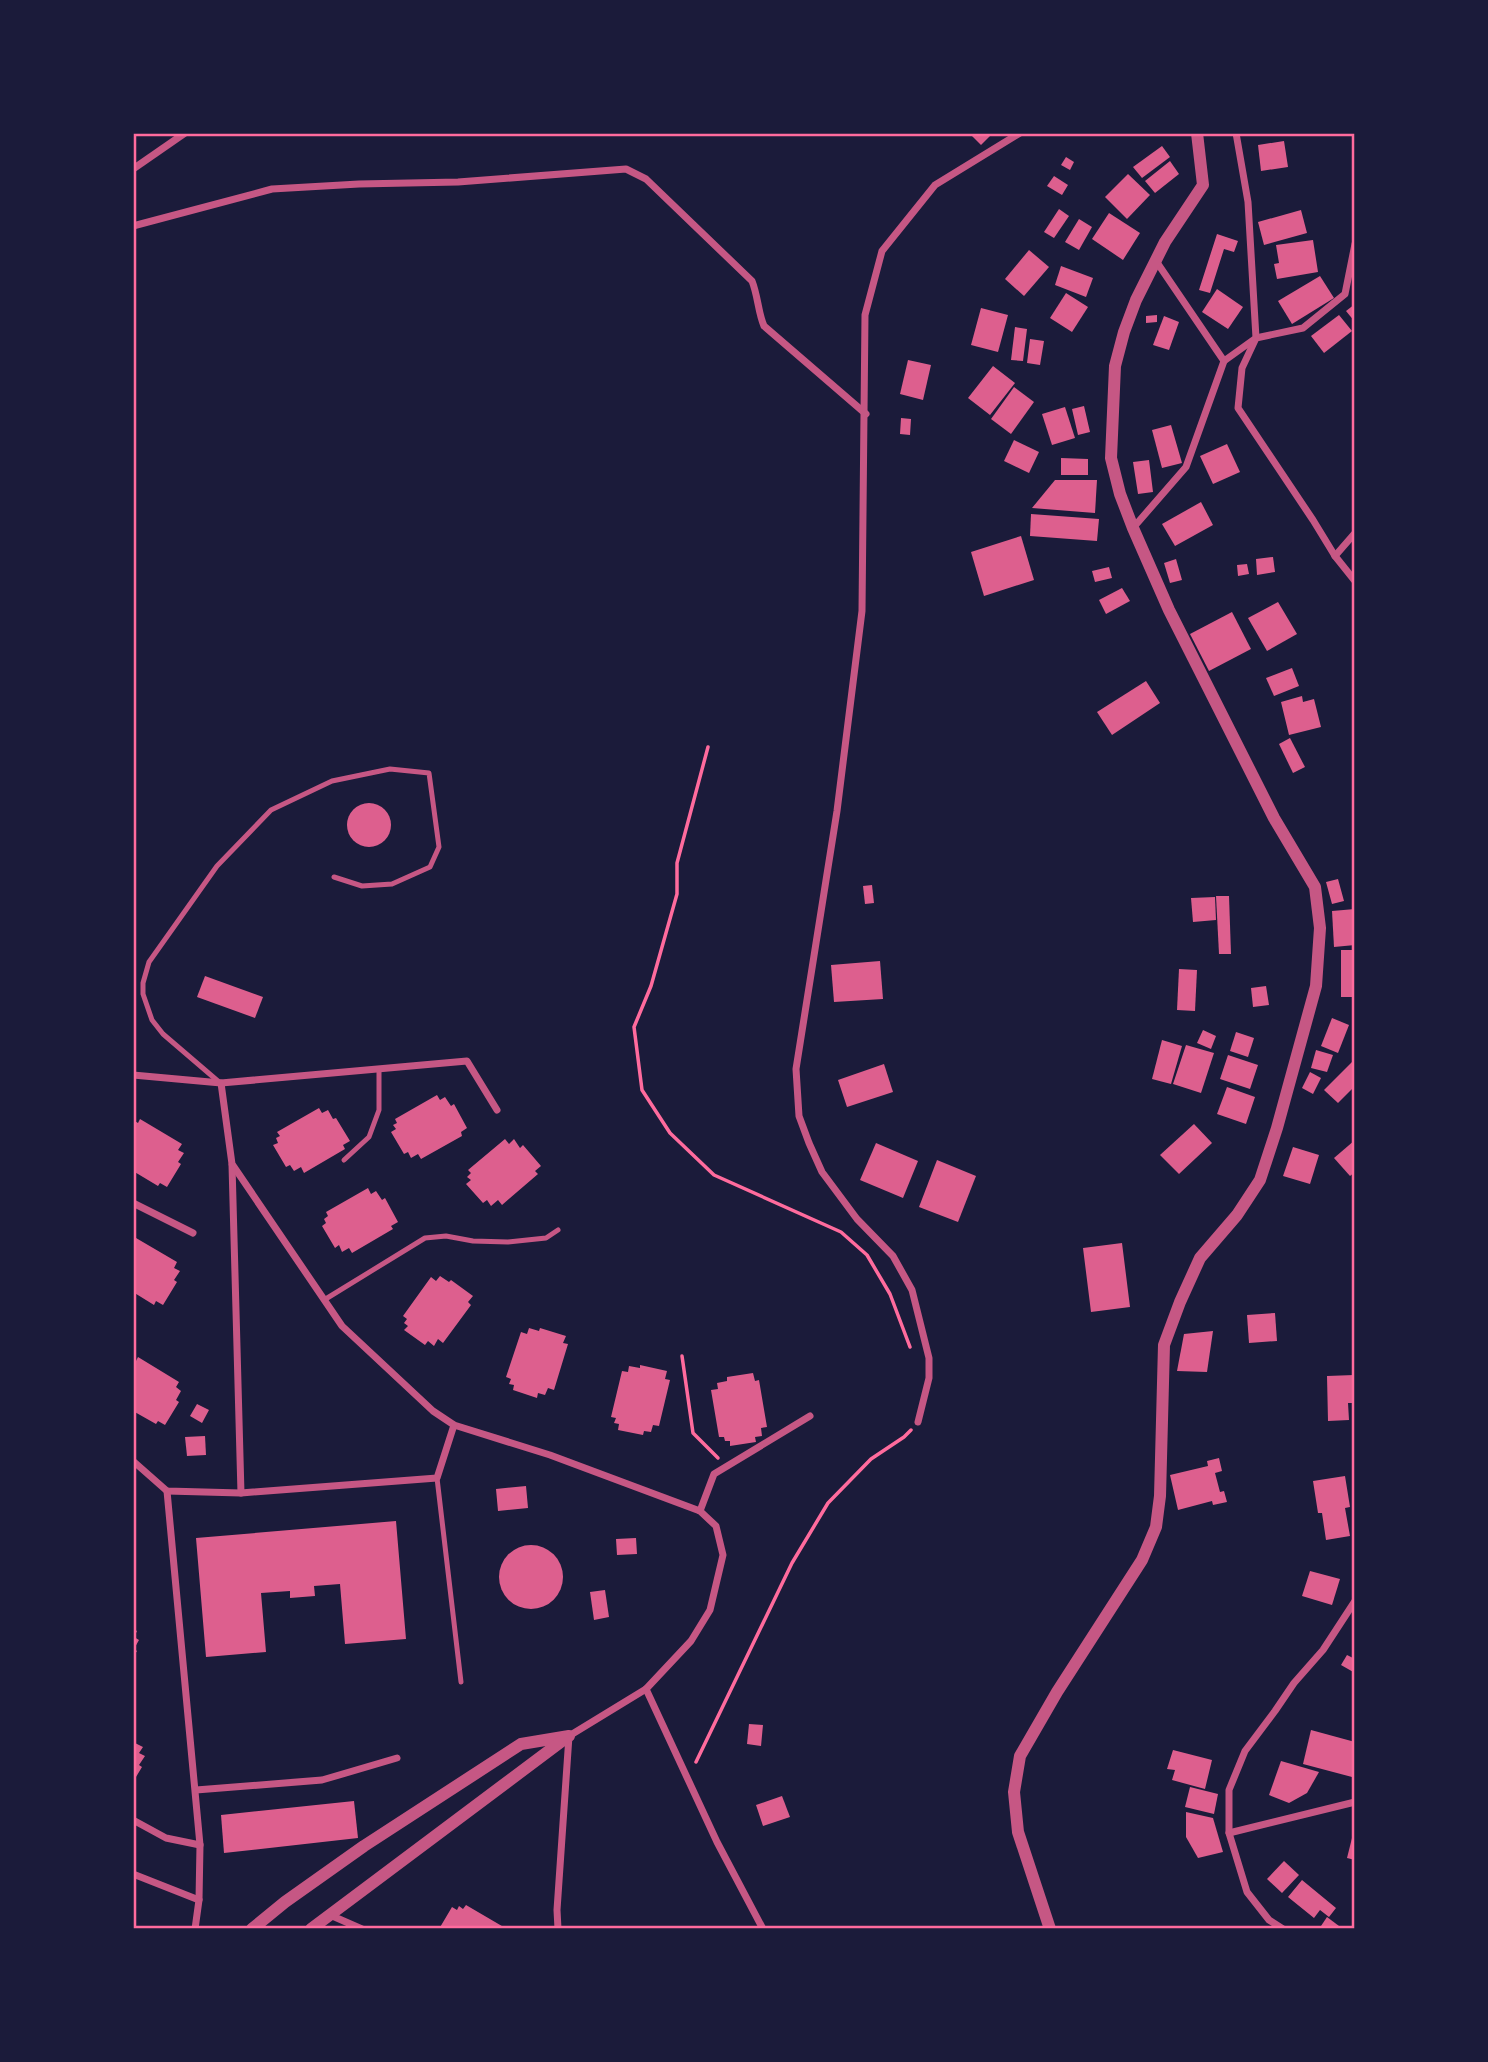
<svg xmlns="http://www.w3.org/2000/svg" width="1488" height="2062" viewBox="0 0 1488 2062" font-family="'DejaVu Sans',sans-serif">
  <rect width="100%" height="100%" fill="#1b1b3a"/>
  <g fill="#dd5f8e">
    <path d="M 969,133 L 993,133 L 981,145 Z"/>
    <path d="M 1284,141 L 1288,167 L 1261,171 L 1258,145 Z"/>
    <path d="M 1162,146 L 1170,157 L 1142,178 L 1133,167 Z"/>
    <path d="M 1066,157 L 1074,162 L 1070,170 L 1061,165 Z"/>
    <path d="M 1170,161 L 1179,174 L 1155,193 L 1145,181 Z"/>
    <path d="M 1128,174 L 1150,195 L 1127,219 L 1105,197 Z"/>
    <path d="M 1054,176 L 1068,185 L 1062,195 L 1047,186 Z"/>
    <path d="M 1059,209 L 1069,216 L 1054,238 L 1044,232 Z"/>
    <path d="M 1301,210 L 1307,233 L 1264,245 L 1258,222 Z"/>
    <path d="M 1109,213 L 1140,233 L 1123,260 L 1092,239 Z"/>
    <path d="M 1079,219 L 1092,227 L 1079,250 L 1065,242 Z"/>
    <path d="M 1217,234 L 1238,241 L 1234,252 L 1224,249 L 1210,293 L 1199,290 Z"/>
    <path d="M 1313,240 L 1318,272 L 1277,279 L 1274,264 L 1279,263 L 1276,245 Z"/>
    <path d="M 1029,250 L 1049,267 L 1024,296 L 1005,279 Z"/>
    <path d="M 1061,266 L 1093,278 L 1086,297 L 1055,285 Z"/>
    <path d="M 1320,276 L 1334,298 L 1292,324 L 1278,301 Z"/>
    <path d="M 1217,289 L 1243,307 L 1228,329 L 1202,312 Z"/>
    <path d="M 1066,293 L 1088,307 L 1072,332 L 1050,318 Z"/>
    <path d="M 1355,304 L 1355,322 L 1346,311 Z"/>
    <path d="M 981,308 L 1008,315 L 998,352 L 971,345 Z"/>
    <path d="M 1157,315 L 1157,322 L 1146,323 L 1146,316 Z"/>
    <path d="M 1339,315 L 1352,331 L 1324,353 L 1311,336 Z"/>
    <path d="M 1164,316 L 1179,322 L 1169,350 L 1153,345 Z"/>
    <path d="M 1015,327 L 1027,329 L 1023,361 L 1011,360 Z"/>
    <path d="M 1030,339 L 1044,341 L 1040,365 L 1027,363 Z"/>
    <path d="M 908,360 L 931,365 L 923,400 L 900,394 Z"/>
    <path d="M 993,366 L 1015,383 L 990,415 L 968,398 Z"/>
    <path d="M 1014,387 L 1034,402 L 1011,434 L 991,419 Z"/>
    <path d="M 1084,406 L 1090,432 L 1078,435 L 1072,409 Z"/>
    <path d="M 1065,407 L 1075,438 L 1052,445 L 1042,414 Z"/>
    <path d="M 901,418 L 911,419 L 910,435 L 900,434 Z"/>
    <path d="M 1171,425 L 1182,463 L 1162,468 L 1152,430 Z"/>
    <path d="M 1014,440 L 1039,452 L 1029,473 L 1004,461 Z"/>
    <path d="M 1227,444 L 1240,472 L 1213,484 L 1200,456 Z"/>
    <path d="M 1061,458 L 1088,459 L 1088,475 L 1061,475 Z"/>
    <path d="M 1149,460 L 1153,492 L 1138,494 L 1133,462 Z"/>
    <path d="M 1055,480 L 1097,480 L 1095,513 L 1032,508 Z"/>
    <path d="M 1201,502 L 1213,525 L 1175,546 L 1162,524 Z"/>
    <path d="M 1031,514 L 1099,519 L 1097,541 L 1030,536 Z"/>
    <path d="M 1021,536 L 1034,580 L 984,596 L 971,552 Z"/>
    <path d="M 1273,557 L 1275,572 L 1257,575 L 1256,559 Z"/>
    <path d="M 1176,559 L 1182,580 L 1170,583 L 1164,563 Z"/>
    <path d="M 1247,564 L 1249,574 L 1238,576 L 1237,565 Z"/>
    <path d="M 1109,567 L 1112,578 L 1095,582 L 1092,571 Z"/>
    <path d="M 1122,588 L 1130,601 L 1106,614 L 1099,600 Z"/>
    <path d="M 1278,602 L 1297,634 L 1267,651 L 1248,618 Z"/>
    <path d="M 1232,612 L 1251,649 L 1209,671 L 1190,634 Z"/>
    <path d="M 1292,668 L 1299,686 L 1274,696 L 1266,678 Z"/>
    <path d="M 1146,681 L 1160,703 L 1112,735 L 1097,712 Z"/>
    <path d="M 1302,696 L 1303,702 L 1314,699 L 1321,727 L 1289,735 L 1281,702 Z"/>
    <path d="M 1290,738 L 1305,767 L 1293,773 L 1279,744 Z"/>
    <circle cx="369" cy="825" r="22"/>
    <path d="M 1338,879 L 1344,901 L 1332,904 L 1326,882 Z"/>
    <path d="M 872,885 L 874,903 L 865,904 L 863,886 Z"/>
    <path d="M 1216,896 L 1229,896 L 1231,954 L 1219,954 Z"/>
    <path d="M 1215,897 L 1216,920 L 1193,922 L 1191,898 Z"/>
    <path d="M 1355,909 L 1355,945 L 1334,947 L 1332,911 Z"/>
    <rect x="1341" y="950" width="14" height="47"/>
    <path d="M 880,961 L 883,999 L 834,1002 L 831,965 Z"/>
    <path d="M 1179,969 L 1197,970 L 1195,1011 L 1177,1010 Z"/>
    <path d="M 205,976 L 263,997 L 255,1018 L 197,997 Z"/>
    <path d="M 1266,986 L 1269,1005 L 1253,1007 L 1251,988 Z"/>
    <path d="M 1332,1018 L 1349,1025 L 1338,1053 L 1321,1046 Z"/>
    <path d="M 1203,1030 L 1216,1036 L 1211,1049 L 1197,1043 Z"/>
    <path d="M 1236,1032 L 1254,1038 L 1248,1057 L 1230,1051 Z"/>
    <path d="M 1162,1040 L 1182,1046 L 1171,1084 L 1152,1079 Z"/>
    <path d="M 1186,1045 L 1214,1053 L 1201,1093 L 1173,1084 Z"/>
    <path d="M 1316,1050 L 1333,1055 L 1327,1072 L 1311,1068 Z"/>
    <path d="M 1228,1055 L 1258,1065 L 1250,1089 L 1220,1079 Z"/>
    <path d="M 1355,1059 L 1355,1086 L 1338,1103 L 1324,1090 Z"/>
    <path d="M 884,1064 L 893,1092 L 847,1107 L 838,1080 Z"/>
    <path d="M 1310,1072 L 1321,1078 L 1313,1094 L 1302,1088 Z"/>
    <path d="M 1227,1087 L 1255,1097 L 1246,1124 L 1217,1114 Z"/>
    <path d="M 437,1095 L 440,1100 L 445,1097 L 451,1106 L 454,1104 L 467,1128 L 461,1132 L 462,1136 L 421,1159 L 418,1154 L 411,1158 L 408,1152 L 404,1154 L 391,1132 L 396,1129 L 393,1125 L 397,1123 L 395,1119 Z"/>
    <path d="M 319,1108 L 322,1113 L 328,1110 L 333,1119 L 336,1118 L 350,1141 L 343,1145 L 345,1149 L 304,1173 L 301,1167 L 294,1171 L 290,1165 L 286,1167 L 273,1145 L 278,1143 L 276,1138 L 280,1136 L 277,1132 Z"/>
    <path d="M 140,1119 L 182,1144 L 178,1150 L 184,1153 L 178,1162 L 181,1164 L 167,1187 L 160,1183 L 158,1186 L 133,1171 L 133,1120 L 138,1123 Z"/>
    <path d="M 1194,1124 L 1212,1143 L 1179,1174 L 1160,1155 Z"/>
    <path d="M 505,1139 L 509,1144 L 514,1139 L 520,1148 L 523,1145 L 541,1166 L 535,1171 L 538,1174 L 502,1205 L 498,1200 L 491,1206 L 487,1200 L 483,1203 L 466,1184 L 471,1180 L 467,1177 L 471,1173 L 468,1170 Z"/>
    <path d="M 1355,1140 L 1355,1172 L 1350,1176 L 1334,1158 Z"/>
    <path d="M 876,1143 L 918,1161 L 903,1198 L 860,1180 Z"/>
    <path d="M 1293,1147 L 1319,1155 L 1310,1184 L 1283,1176 Z"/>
    <path d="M 937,1160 L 976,1176 L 958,1222 L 919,1207 Z"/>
    <path d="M 368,1188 L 371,1194 L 376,1191 L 382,1200 L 385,1198 L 398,1222 L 391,1226 L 393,1229 L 352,1253 L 349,1248 L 342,1252 L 339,1245 L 335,1248 L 322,1226 L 326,1223 L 324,1219 L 328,1216 L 326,1212 Z"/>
    <path d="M 136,1238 L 177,1262 L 174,1268 L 180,1271 L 174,1280 L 177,1282 L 163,1305 L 156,1301 L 154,1305 L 133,1292 L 133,1243 Z"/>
    <path d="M 1122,1243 L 1130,1307 L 1091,1312 L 1083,1248 Z"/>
    <path d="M 440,1276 L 449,1282 L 451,1280 L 473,1296 L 468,1302 L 471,1305 L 443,1343 L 438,1339 L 434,1346 L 428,1341 L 425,1345 L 404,1330 L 408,1326 L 404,1323 L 407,1319 L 403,1316 L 431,1277 L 436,1281 Z"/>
    <path d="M 1275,1313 L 1277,1341 L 1249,1343 L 1247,1315 Z"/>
    <path d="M 529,1328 L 539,1331 L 540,1328 L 566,1336 L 563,1343 L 568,1344 L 554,1390 L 548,1388 L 545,1395 L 538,1393 L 537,1398 L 513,1390 L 514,1385 L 509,1384 L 511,1379 L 506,1377 L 521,1332 L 527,1334 Z"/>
    <path d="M 1213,1331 L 1207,1372 L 1177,1371 L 1184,1334 Z"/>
    <path d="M 138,1357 L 179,1382 L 176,1387 L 181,1391 L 176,1400 L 179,1402 L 165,1425 L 158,1421 L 156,1424 L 133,1411 L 133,1360 L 136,1361 Z"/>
    <path d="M 640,1365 L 667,1371 L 665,1379 L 670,1380 L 659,1426 L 653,1425 L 651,1432 L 644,1431 L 643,1435 L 618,1430 L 619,1424 L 614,1423 L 616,1418 L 611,1417 L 622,1371 L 628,1372 L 629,1366 L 640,1368 Z"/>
    <path d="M 753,1373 L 755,1381 L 759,1380 L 767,1427 L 761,1428 L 762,1436 L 755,1437 L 756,1442 L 730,1446 L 730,1441 L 725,1441 L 724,1437 L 719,1437 L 711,1390 L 718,1389 L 717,1383 L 727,1381 L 727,1377 Z"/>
    <path d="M 1354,1375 L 1355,1403 L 1348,1403 L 1349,1420 L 1328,1421 L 1327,1376 Z"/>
    <path d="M 197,1404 L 209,1410 L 202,1423 L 190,1416 Z"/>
    <path d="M 205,1436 L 206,1455 L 187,1456 L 185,1437 Z"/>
    <path d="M 1219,1458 L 1222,1471 L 1215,1473 L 1220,1492 L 1224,1491 L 1227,1502 L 1213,1505 L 1212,1501 L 1178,1510 L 1170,1475 L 1208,1466 L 1207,1461 Z"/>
    <path d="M 1345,1476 L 1350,1507 L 1345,1508 L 1350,1536 L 1326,1540 L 1322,1513 L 1318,1513 L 1313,1481 Z"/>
    <path d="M 526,1486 L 528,1508 L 498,1511 L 496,1489 Z"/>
    <path d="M 396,1521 L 406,1639 L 345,1644 L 340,1584 L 314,1586 L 315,1596 L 290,1598 L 290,1591 L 261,1593 L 266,1652 L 206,1657 L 196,1538 Z"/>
    <path d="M 636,1538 L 637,1554 L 617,1555 L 616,1539 Z"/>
    <circle cx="531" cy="1577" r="32"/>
    <path d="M 1310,1571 L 1340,1579 L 1332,1605 L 1302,1596 Z"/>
    <path d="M 605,1590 L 609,1617 L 594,1620 L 590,1592 Z"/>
    <path d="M 133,1629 L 137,1631 L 134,1637 L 139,1640 L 134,1649 L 137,1651 L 133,1657 Z"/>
    <path d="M 1347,1655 L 1355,1659 L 1355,1673 L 1341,1665 Z"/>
    <path d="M 749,1724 L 763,1725 L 761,1746 L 747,1744 Z"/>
    <path d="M 1311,1730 L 1355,1742 L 1355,1764 L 1352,1777 L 1303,1764 Z"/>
    <path d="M 133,1742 L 143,1747 L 139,1753 L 145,1756 L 139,1765 L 142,1767 L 133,1782 Z"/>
    <path d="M 1173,1750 L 1212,1760 L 1205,1789 L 1172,1780 L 1175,1770 L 1167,1769 Z"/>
    <path d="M 1281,1761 L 1319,1772 L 1307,1793 L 1289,1803 L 1269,1795 Z"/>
    <path d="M 1190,1787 L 1218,1794 L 1214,1814 L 1185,1807 Z"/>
    <path d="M 782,1796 L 790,1817 L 763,1826 L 756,1805 Z"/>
    <path d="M 354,1801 L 358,1838 L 224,1853 L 221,1815 Z"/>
    <path d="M 1186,1812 L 1213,1818 L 1223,1852 L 1198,1858 L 1186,1837 Z"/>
    <path d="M 1354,1830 L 1355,1830 L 1355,1860 L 1347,1858 Z"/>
    <path d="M 1284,1861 L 1299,1875 L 1282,1893 L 1267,1879 Z"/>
    <path d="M 1302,1880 L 1336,1908 L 1329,1917 L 1320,1910 L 1314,1918 L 1288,1897 Z"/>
    <path d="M 466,1905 L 507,1929 L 439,1929 L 452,1907 L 457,1910 L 459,1906 L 463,1909 Z"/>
    <path d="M 1327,1917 L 1343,1929 L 1319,1929 Z"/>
  </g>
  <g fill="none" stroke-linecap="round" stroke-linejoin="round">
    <g stroke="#ff6b9d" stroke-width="3.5">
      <path d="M 708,747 L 677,863 L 677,894 L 651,986 L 634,1027 L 642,1090 L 670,1133 L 714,1175 L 841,1232 L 867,1255 L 890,1294 L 910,1347"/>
      <path d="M 682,1356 L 693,1433 L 718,1458"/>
      <path d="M 696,1762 L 792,1563 L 828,1503 L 871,1459 L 904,1437 L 911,1430"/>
    </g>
    <g stroke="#c65784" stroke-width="5">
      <path d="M 219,1082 L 163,1034 L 152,1020 L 143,994 L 143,983 L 149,962 L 217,866 L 271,810 L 332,781 L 390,769 L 429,773 L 439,847 L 430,867 L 392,884 L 362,886 L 334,877"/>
      <path d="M 344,1160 L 369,1137 L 379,1110 L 379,1069"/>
      <path d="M 324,1300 L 425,1238 L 446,1236 L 473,1241 L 508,1242 L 546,1238 L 558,1230"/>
      <path d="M 437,1478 L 461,1682"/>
    </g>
    <g stroke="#c65784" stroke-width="7">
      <path d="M 133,169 L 185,133"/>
      <path d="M 133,226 L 272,189 L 359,184 L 458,182 L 626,169 L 646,179 L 752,281 C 758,296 758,312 764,326 L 866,414"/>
      <path d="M 1355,244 L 1345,294 L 1303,328 L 1256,338 L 1242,368 L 1238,408 L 1313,520 L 1335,556 L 1355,581"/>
      <path d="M 1156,261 L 1224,361"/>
      <path d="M 1133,528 L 1186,467 L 1224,361 L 1256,338 L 1248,202 L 1236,133"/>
      <path d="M 1335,556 L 1355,533"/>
      <path d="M 133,1075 L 221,1083 L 467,1061 L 497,1110"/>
      <path d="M 221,1083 L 232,1164 L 342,1326 L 433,1411 L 454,1425 L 550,1455 L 700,1511 L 716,1526 L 723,1555 L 710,1610 L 691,1641 L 646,1689 L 569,1736 L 557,1910 L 558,1929"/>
      <path d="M 232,1165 L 241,1493"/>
      <path d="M 133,1203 L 193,1233"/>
      <path d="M 918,1422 L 929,1378 L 929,1358 L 912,1290 L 893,1256 L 857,1219 L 822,1172 L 809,1143 L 799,1116 L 796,1069 L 837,811 L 862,611 L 865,315 L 882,251 L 935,185 L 1020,133"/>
      <path d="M 133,1461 L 167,1491 L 241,1493 L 437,1478 L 454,1425"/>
      <path d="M 167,1491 L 200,1845 L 199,1900 L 195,1929"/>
      <path d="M 700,1511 L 714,1474 L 810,1416"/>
      <path d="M 646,1689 L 717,1842 L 763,1929"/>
      <path d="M 196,1790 L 322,1780 L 397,1758"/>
      <path d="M 133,1820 L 166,1838 L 200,1845"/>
      <path d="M 1229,1833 L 1355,1802"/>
      <path d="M 133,1874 L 199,1900"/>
      <path d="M 330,1915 L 362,1929"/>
      <path d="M 1283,1929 L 1269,1920 L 1247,1892 L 1229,1833 L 1229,1790 L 1245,1751 L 1275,1711 L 1294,1683 L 1323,1650 L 1355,1601"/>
    </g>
    <g stroke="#c65784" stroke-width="12">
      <path d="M 252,1929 L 285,1902 L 364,1846 L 521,1744 L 569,1736"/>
      <path d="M 311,1929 L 566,1738"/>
      <path d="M 1050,1929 L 1018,1832 L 1014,1792 L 1020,1756 L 1057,1692 L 1142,1560 L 1156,1527 L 1160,1496 L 1164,1345 L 1180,1302 L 1200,1258 L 1237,1215 L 1260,1180 L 1277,1128 L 1316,986 L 1320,928 L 1315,887 L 1274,818 L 1169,610 L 1133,528 L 1120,494 L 1111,458 L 1115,366 L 1124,332 L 1136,300 L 1165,242 L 1203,185 L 1197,133"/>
    </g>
  </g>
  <rect width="1488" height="2062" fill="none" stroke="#1b1b3a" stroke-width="270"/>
  <rect x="135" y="135" width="1218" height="1792" fill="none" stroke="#ff6b9d" stroke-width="2.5"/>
</svg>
